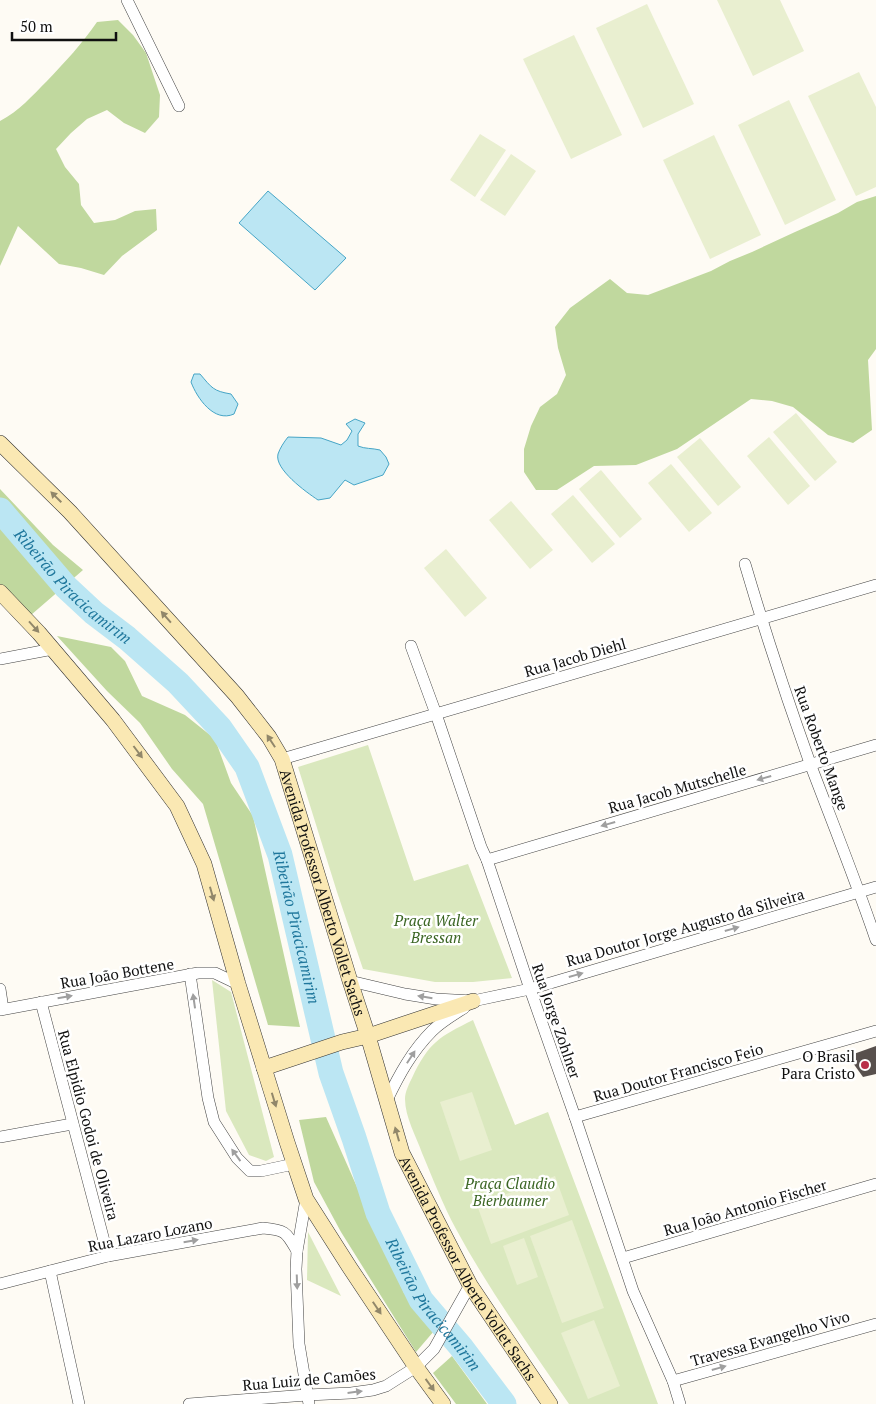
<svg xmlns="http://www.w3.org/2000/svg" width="876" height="1404" viewBox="0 0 876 1404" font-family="'PT Serif',serif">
  <rect width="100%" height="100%" fill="#fefbf4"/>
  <g fill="#dae8be">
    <path d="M 368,745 L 414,881 L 468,864 L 512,978 L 473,982 L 435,982 L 363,969 L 337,892 L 298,767 Z"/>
    <path d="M 212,980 L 231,992 L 274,1157 L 266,1161 L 249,1155 L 226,1111 Z"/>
    <path d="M 473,1020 L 515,1125 L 548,1112 L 658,1404 L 569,1404 C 530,1347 489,1290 456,1229 C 443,1205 433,1179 422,1153 C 416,1136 405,1117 405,1099 C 405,1092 409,1084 412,1078 C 429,1042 439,1037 473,1020 Z"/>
    <path d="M 308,1232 L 341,1296 L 307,1280 Z"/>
  </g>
  <g fill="#c0d89e">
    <path d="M 118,20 L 133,35 L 146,53 L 160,95 L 159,117 L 145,133 L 124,123 L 107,110 L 87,119 L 71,133 L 56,149 L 65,167 L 79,184 L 81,205 L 94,223 L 115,220 L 135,211 L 156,209 L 157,230 L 122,256 L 104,275 L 81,268 L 59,264 L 18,226 L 0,266 L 0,121 C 19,111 32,96 47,81 C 65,62 82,44 97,22 Z"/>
    <path d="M 876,196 L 876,349 L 868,360 L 872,430 L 853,443 L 828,435 L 793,407 L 772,401 L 751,399 L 677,449 L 636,465 L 594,466 L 557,490 L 536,490 L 524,472 L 524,449 L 531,426 L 540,407 L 557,394 L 566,375 L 558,348 L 555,327 L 570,308 L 610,279 L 627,293 L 648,295 L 711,271 L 730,261 L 752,252 L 795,232 L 838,213 L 857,202 Z"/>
    <path d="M 0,489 L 53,545 L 83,570 L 31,615 L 0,584 Z"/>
    <path d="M 57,636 L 111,647 L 125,661 L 142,696 L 185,715 L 215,739 L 231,783 L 253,816 L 300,1027 L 268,1025 L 203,804 L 172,769 L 140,723 L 107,691 Z"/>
    <path d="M 326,1117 L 404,1293 L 434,1331 L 416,1352 L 341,1232 L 314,1182 L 299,1120 Z"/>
    <path d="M 452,1356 L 487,1404 L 456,1404 L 433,1373 Z"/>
  </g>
  <g fill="#e9efd0">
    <path d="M 717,0 L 780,0 L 804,51 L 753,76 Z"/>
    <path d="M 647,4 L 694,104 L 643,128 L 596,28 Z"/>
    <path d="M 574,35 L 622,135 L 571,159 L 523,59 Z"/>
    <path d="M 859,72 L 876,107 L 876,187 L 856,196 L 808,96 Z"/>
    <path d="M 789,100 L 836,200 L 785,225 L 738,125 Z"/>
    <path d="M 480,134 L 506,150 L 475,197 L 450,180 Z"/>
    <path d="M 714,135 L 761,235 L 710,259 L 663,160 Z"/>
    <path d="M 511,154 L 536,171 L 505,216 L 480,200 Z"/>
    <path d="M 796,413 L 837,462 L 815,481 L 773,432 Z"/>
    <path d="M 769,437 L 810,486 L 788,505 L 747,456 Z"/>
    <path d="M 700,438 L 741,487 L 718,506 L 677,457 Z"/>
    <path d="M 671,464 L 712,513 L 689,532 L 648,483 Z"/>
    <path d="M 601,470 L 642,519 L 620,538 L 579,489 Z"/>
    <path d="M 573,495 L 615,544 L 592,563 L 551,514 Z"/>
    <path d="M 511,501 L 553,550 L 530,569 L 489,520 Z"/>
    <path d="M 446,549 L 487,598 L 465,617 L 424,568 Z"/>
    <path d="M 472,1092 L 492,1150 L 460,1161 L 440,1102 Z"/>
    <path d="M 555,1176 L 569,1215 L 491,1244 L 477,1205 Z"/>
    <path d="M 572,1220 L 604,1308 L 562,1323 L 530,1236 Z"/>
    <path d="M 524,1238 L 538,1277 L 517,1285 L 503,1246 Z"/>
    <path d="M 594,1320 L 620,1386 L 588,1399 L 561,1333 Z"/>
  </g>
  <g fill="#bbe6f3" stroke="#46a5c6">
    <path d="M 268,191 L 346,258 L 315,290 L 239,223 Z"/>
    <path d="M 194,374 L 200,374 C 212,388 213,391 231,394 L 238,404 L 234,414 C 214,423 197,398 191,382 Z"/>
    <path d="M 355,419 L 365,423 L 358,434 L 358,446 C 365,449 372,448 380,450 L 386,457 L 389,464 L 383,475 L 354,485 L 345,480 L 330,498 L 318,500 C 306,492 274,469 278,454 C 280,448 284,442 288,437 L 321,438 L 341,445 L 347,440 L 352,431 L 346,424 Z"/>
  </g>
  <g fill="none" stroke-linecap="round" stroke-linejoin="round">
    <path stroke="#bbe6f3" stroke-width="25" id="s1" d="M 0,510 L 66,587 L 94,613 L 127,638 L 178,683 L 220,728 L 247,767 L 280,855 L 331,1073 L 354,1138 L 378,1213 L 421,1300 L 461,1347 L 504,1404"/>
  </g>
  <path fill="#58504d" d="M 876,1046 L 876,1074 L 863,1077 L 848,1056 Z"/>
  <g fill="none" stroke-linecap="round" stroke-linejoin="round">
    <defs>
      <g id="street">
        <path d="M 127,0 L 179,106"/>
        <path d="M 745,564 C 765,632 787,699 811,766 C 833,824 856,881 876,940"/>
        <path d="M 411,646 L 436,714 L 481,847 L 487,860 L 530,989 L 575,1117 L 633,1291 L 673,1381 L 680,1404"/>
        <path d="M 0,659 L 53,649"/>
        <path d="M 282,759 L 876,585"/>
        <path d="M 487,860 L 876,745"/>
        <path d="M 190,974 L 208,1098 L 214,1122 L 237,1158 L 250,1171 L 261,1171 L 294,1164"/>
        <path d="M 350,981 L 405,994 L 436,999 L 473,1001 L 530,989 L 876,887"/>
        <path d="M 0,989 L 3,1009"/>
        <path d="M 41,1002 L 108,1256"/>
        <path d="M 0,1010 L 198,973 L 215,973 L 238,984"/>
        <path d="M 387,1100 C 399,1075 412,1051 432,1031 C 441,1022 453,1015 464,1008"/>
        <path d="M 575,1117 L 876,1031"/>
        <path d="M 0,1137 L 72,1124"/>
        <path d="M 306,1199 L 297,1251 L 296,1269 L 299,1344 L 309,1404"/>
        <path d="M 623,1258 L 876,1184"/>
        <path d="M 50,1271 L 79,1404"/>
        <path d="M 0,1284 L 108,1256 L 263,1228 C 286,1230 286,1232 297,1251"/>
        <path d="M 673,1381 L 876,1324"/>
        <path d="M 189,1404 L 307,1395 L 351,1393 L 373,1390 L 386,1386 L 416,1367 L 434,1349 L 470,1285"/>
      </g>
      <g id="secondary">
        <path id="s2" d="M 0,443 L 70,512 L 237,696 L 269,737 L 282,759 L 350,981 L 368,1036 L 402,1153 L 470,1285 L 550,1404"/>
        <path d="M 0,592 L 39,633 L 113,720 L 177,806 L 204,864 L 238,984 L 287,1142 L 306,1199 L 350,1268 L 416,1367 L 443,1404"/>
        <path d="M 264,1068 L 342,1042 L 368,1036 L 473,1001"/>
      </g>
    </defs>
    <use href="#street" stroke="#434343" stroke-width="12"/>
    <use href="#secondary" stroke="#323232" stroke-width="16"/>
    <use href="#street" stroke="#fff" stroke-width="11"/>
    <use href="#secondary" stroke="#fae8b3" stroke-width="15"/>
  </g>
  <defs><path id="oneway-solid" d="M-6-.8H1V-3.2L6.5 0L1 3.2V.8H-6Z" transform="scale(1.25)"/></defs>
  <g fill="#91876a">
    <use href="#oneway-solid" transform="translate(56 497) rotate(-135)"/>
    <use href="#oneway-solid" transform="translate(166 617) rotate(-131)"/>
    <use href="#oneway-solid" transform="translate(34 627) rotate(48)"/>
    <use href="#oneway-solid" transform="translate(271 741) rotate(-123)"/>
    <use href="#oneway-solid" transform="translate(138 752) rotate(53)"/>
    <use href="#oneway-solid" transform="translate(212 894) rotate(74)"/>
    <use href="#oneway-solid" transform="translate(274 1100) rotate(73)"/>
    <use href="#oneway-solid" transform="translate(397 1134) rotate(-106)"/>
    <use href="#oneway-solid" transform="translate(377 1308) rotate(56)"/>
    <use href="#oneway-solid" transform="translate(430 1385) rotate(54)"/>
  </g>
  <g fill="#9f9f9f">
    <use href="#oneway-solid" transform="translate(764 778) rotate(164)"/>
    <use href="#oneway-solid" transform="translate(608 824) rotate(164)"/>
    <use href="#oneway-solid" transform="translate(732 929) rotate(-16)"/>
    <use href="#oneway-solid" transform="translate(576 975) rotate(-16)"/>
    <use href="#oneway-solid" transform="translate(65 997) rotate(-10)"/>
    <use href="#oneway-solid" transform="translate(425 997) rotate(-171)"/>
    <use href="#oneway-solid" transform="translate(194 1001) rotate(-98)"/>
    <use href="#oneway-solid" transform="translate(411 1057) rotate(-57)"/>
    <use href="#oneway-solid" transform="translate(236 1155) rotate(-126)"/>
    <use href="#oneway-solid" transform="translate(191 1241) rotate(-10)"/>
    <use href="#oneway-solid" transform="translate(297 1282) rotate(88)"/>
    <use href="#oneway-solid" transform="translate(719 1368) rotate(-16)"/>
    <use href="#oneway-solid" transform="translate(355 1392) rotate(-7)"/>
  </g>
  <circle fill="#b92f49" stroke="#fff" stroke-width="2" cx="865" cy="1065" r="5"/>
  <g text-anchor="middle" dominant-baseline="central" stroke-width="5" stroke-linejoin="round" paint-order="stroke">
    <g font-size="15" fill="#101010" stroke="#fff">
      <text transform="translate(575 657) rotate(-16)">Rua Jacob Diehl</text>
      <text transform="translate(822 748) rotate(70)">Rua Roberto Mange</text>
      <text transform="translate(677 788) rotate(-16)">Rua Jacob Mutschelle</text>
      <text stroke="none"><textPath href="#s2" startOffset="564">Avenida Professor Alberto Vollet Sachs</textPath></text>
      <text transform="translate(685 927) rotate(-16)">Rua Doutor Jorge Augusto da Silveira</text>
      <text transform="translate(117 973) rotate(-10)">Rua João Bottene</text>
      <text transform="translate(557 1021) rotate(71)">Rua Jorge Zohlner</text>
      <text transform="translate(678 1072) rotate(-16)">Rua Doutor Francisco Feio</text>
      <text transform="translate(89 1125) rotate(75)">Rua Elpidio Godoi de Oliveira</text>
      <text transform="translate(745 1207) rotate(-16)">Rua João Antonio Fischer</text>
      <text transform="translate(150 1234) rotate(-11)">Rua Lazaro Lozano</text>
      <text stroke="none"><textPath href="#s2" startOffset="969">Avenida Professor Alberto Vollet Sachs</textPath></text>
      <text transform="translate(770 1338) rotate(-16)">Travessa Evangelho Vivo</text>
      <text transform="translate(309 1379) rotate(-5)">Rua Luiz de Camões</text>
    </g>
    <g font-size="15" font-style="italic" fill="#3a6523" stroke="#fff">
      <text x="436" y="920">Praça Walter<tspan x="436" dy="17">Bressan</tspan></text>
      <text x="510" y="1183">Praça Claudio<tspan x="510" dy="17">Bierbaumer</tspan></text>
    </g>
    <g font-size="15" fill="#101010" stroke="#fff" text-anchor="end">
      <text x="855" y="1056">O Brasil<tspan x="855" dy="17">Para Cristo</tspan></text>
    </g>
    <g font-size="16" font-style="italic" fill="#1f779c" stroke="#fff">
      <text stroke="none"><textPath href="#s1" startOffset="106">Ribeirão Piracicamirim</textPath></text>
      <text stroke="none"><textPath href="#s1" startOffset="526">Ribeirão Piracicamirim</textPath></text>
      <text stroke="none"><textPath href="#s1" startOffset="931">Ribeirão Piracicamirim</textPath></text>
    </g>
  </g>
  <path d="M12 32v8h104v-8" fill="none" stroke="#101010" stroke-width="2.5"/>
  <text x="20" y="32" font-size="15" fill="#101010" stroke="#ffffff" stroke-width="4" paint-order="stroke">50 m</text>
</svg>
